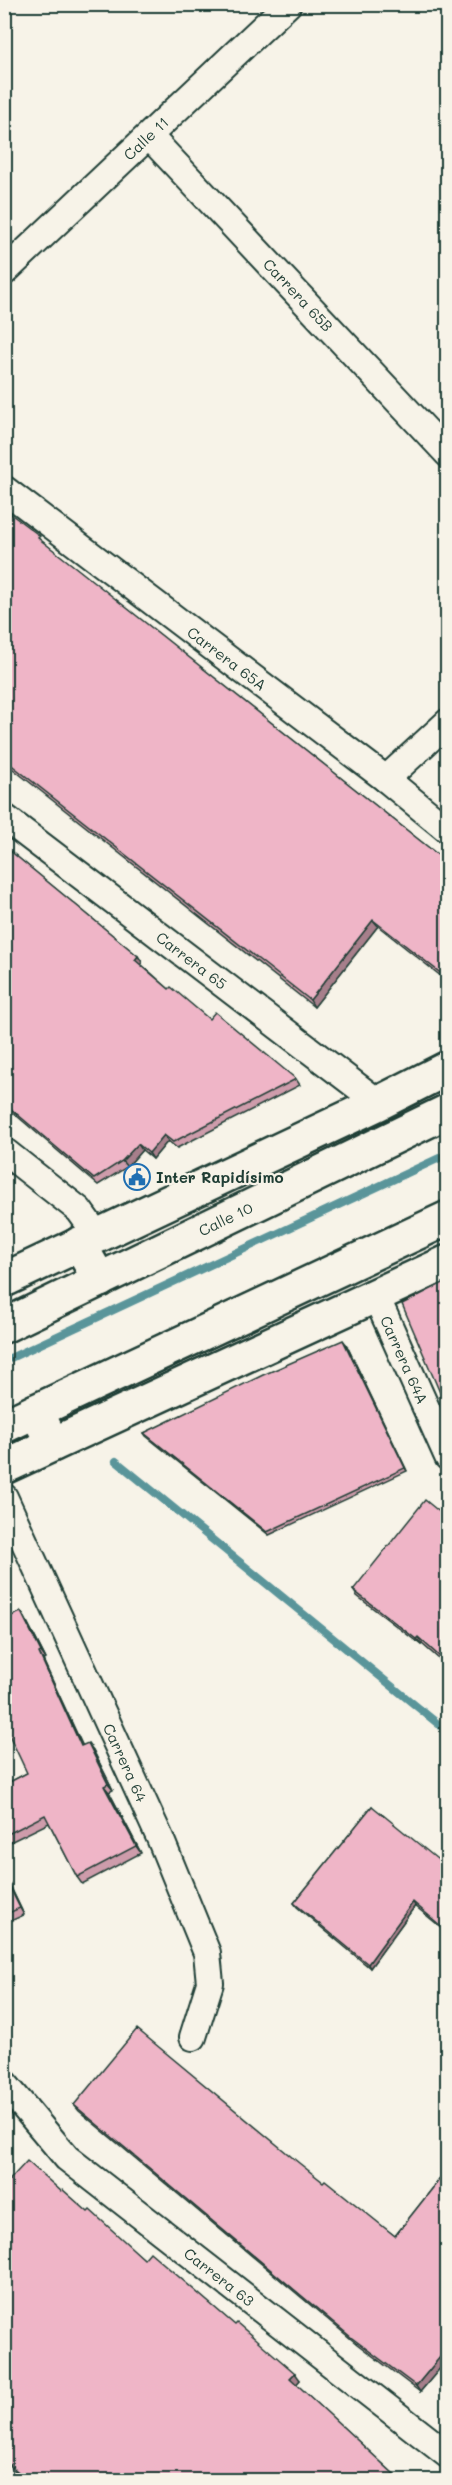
<svg xmlns="http://www.w3.org/2000/svg" width="452" height="2485" viewBox="0 0 452 2485" font-family="Mali,sans-serif">
  <rect width="100%" height="100%" fill="#f7f3e8"/>
  <filter id="ink" filterUnits="userSpaceOnUse"><feTurbulence type="fractalNoise" baseFrequency=".0167" numOctaves="2"/><feDisplacementMap in="SourceGraphic" scale="12" xChannelSelector="R" yChannelSelector="G"/><feConvolveMatrix kernelMatrix="1 2 1 2 8 2 1 2 1" color-interpolation-filters="sRGB"/></filter>
  <g filter="url(#ink)">
    <g fill="none" stroke-linecap="round" stroke-linejoin="round">
      <g stroke="#5a959a" stroke-width="8">
        <path d="M 4,1361 L 448,1154"/>
        <path d="M 116,1461 L 448,1732"/>
      </g>
      <defs>
        <g id="street">
          <path id="s1" d="M 149,136 L 448,454"/>
          <path id="s2" d="M 4,272 L 288,4"/>
          <path id="s3" d="M 4,489 L 386,779 L 448,830"/>
          <path d="M 386,779 L 448,722"/>
          <path id="s4" d="M 4,817 L 379,1103"/>
          <path d="M 4,1151 L 79,1210 L 97,1235"/>
          <path id="s5" d="M 375,1294 L 448,1457"/>
          <path id="s6" d="M 4,1497 L 160,1838 L 207,1953 L 210,1983 L 193,2037"/>
          <path id="s7" d="M 4,2083 L 67,2158 L 448,2455"/>
        </g>
        <g id="secondary">
          <path d="M 4,1280 L 379,1103 L 448,1068"/>
          <path d="M 4,1467 L 448,1262"/>
        </g>
        <g id="primary">
          <path d="M 79,1244 L 100,1280"/>
          <path id="s8" d="M 4,1326 L 448,1111"/>
          <path d="M 36,1411 L 53,1444"/>
          <path d="M 4,1426 L 448,1218"/>
        </g>
      </defs>
      <use href="#street" stroke="#1f3d34" stroke-width="30"/>
      <use href="#secondary" stroke="#1f3d34" stroke-width="38"/>
      <use href="#primary" stroke="#1f3d34" stroke-width="38"/>
      <path stroke="#1f3d34" stroke-width="4" stroke-dasharray="4.5 4.5" stroke-linecap="butt" d="M 437,4 L 448,15"/>
      <use href="#street" stroke="#f7f3e8" stroke-width="26"/>
      <use href="#secondary" stroke="#f7f3e8" stroke-width="33"/>
      <use href="#primary" stroke="#f7f3e8" stroke-width="33"/>
    </g>
    <g fill="#ce9cab" stroke="#1f3d34" stroke-width="1.5">
      <path d="M 4,509 L 44,543 L 447,862 L 447,981 L 378,926 L 314,1007 L 4,762 Z"/>
      <path d="M 4,846 L 138,956 L 142,962 L 141,964 L 169,989 L 209,1019 L 296,1079 L 300,1085 L 177,1148 L 168,1141 L 153,1159 L 142,1150 L 127,1167 L 98,1185 L 4,1105 Z"/>
      <path d="M 346,1344 L 407,1471 L 269,1535 L 146,1436 L 144,1433 Z"/>
      <path d="M 447,1518 L 447,1666 L 422,1644 L 421,1645 L 357,1596 L 353,1590 Z"/>
      <path d="M 21,1612 L 25,1618 L 46,1659 L 43,1660 L 82,1746 L 93,1750 L 113,1790 L 109,1792 L 141,1853 L 82,1884 L 77,1877 L 49,1823 L 4,1845 L 4,1785 L 27,1773 Z"/>
      <path d="M 372,1806 L 443,1929 L 415,1906 L 370,1968 L 297,1907 L 294,1903 Z"/>
      <path d="M 4,1873 L 24,1915 L 4,1924 Z"/>
      <path d="M 74,2105 L 323,2182 L 395,2236 L 447,2170 L 447,2360 L 420,2392 L 357,2344 L 79,2111 Z"/>
      <path d="M 4,2186 L 61,2191 L 144,2259 L 300,2380 L 296,2384 L 396,2476 L 399,2481 L 26,2481 L 4,2461 Z"/>
    </g>
    <g fill="#a77f8b" stroke="#1f3d34" stroke-width="1.5">
      <path d="M 373,920 L 378,926 L 314,1007 L 310,1000 Z"/>
      <path d="M 138,956 L 142,962 L 140,966 L 135,960 Z"/>
      <path d="M 164,1135 L 168,1141 L 153,1159 L 149,1153 Z"/>
      <path d="M 138,1144 L 142,1150 L 127,1167 L 122,1161 Z"/>
      <path d="M 343,1340 L 346,1344 L 407,1471 L 405,1468 Z"/>
      <path d="M 21,1612 L 25,1618 L 46,1659 L 41,1652 Z"/>
      <path d="M 418,1637 L 422,1644 L 421,1645 L 416,1639 Z"/>
      <path d="M 39,1653 L 43,1660 L 86,1753 L 81,1746 Z"/>
      <path d="M 88,1743 L 93,1750 L 113,1790 L 108,1784 Z"/>
      <path d="M 104,1786 L 109,1792 L 141,1853 L 136,1846 Z"/>
      <path d="M 4,1873 L 24,1915 L 20,1908 L 4,1876 Z"/>
      <path d="M 413,1902 L 415,1906 L 370,1968 L 368,1964 Z"/>
      <path d="M 447,1918 L 447,1924 L 443,1929 L 441,1926 Z"/>
      <path d="M 445,2351 L 447,2355 L 447,2360 L 420,2392 L 416,2386 Z"/>
      <path d="M 295,2373 L 300,2380 L 295,2386 L 290,2378 Z"/>
      <path d="M 396,2476 L 399,2481 L 392,2481 Z"/>
    </g>
    <g fill="#efb5c7" stroke="#1f3d34" stroke-width="1.5">
      <path d="M 4,509 L 40,536 L 38,538 L 79,570 L 447,862 L 447,978 L 373,920 L 310,1000 L 4,759 Z"/>
      <path d="M 4,846 L 138,956 L 135,960 L 169,989 L 171,987 L 209,1019 L 215,1012 L 296,1079 L 173,1142 L 164,1135 L 149,1153 L 138,1144 L 122,1161 L 94,1179 L 4,1103 Z"/>
      <path d="M 447,1281 L 447,1409 L 402,1304 Z"/>
      <path d="M 343,1340 L 405,1468 L 267,1532 L 144,1433 L 263,1375 Z"/>
      <path d="M 425,1500 L 447,1518 L 447,1663 L 418,1637 L 416,1639 L 353,1590 Z"/>
      <path d="M 21,1612 L 41,1652 L 39,1653 L 81,1746 L 88,1743 L 108,1784 L 104,1786 L 136,1846 L 77,1877 L 45,1815 L 4,1836 L 4,1785 L 27,1773 L 4,1724 L 4,1619 Z"/>
      <path d="M 372,1806 L 447,1867 L 447,1918 L 441,1926 L 413,1902 L 368,1964 L 294,1903 Z"/>
      <path d="M 4,1876 L 20,1908 L 4,1915 Z"/>
      <path d="M 137,2029 L 299,2163 L 323,2182 L 325,2180 L 395,2236 L 447,2170 L 447,2353 L 445,2351 L 416,2386 L 352,2338 L 74,2105 Z"/>
      <path d="M 27,2161 L 61,2191 L 63,2190 L 88,2212 L 90,2210 L 144,2259 L 150,2252 L 235,2325 L 237,2323 L 295,2373 L 290,2378 L 396,2476 L 392,2481 L 28,2481 L 4,2459 L 4,2186 Z"/>
    </g>
  </g>
  <defs>
    <symbol id="civic-ring" viewBox="-11 -11 22 22"><circle r="9.5" fill="#f7f3e8" stroke="#1f6fb2" stroke-width="1.5"/><path d="M-.6-6.5H3V-4.5H.6V-3L4-1V1h2V6H-6V1h2V-1L-.6-3ZM-1.2 2.5V6h2.4V2.5Z" fill="#1f6fb2"/></symbol>
  </defs>
  <g fill-rule="evenodd">
    <use href="#civic-ring" x="122" y="1162" width="30" height="30"/>
  </g>
  <g text-anchor="middle" dominant-baseline="central" stroke-width="4.5" stroke-linejoin="round" paint-order="stroke">
    <g font-size="15" fill="#1f3d34" stroke="#f7f3e8">
      <text stroke="none"><textPath href="#s2" startOffset="195">Calle 11</textPath></text>
      <text stroke="none"><textPath href="#s1" startOffset="218">Carrera 65B</textPath></text>
      <text stroke="none"><textPath href="#s3" startOffset="280">Carrera 65A</textPath></text>
      <text stroke="none"><textPath href="#s4" startOffset="236">Carrera 65</textPath></text>
      <text stroke="none"><textPath href="#s8" startOffset="246">Calle 10</textPath></text>
      <text stroke="none"><textPath href="#s5" startOffset="72">Carrera 64A</textPath></text>
      <text stroke="none"><textPath href="#s6" startOffset="292">Carrera 64</textPath></text>
      <text stroke="none"><textPath href="#s7" startOffset="291">Carrera 63</textPath></text>
    </g>
    <g font-size="15" font-weight="bold" fill="#1f3d34" stroke="#f7f3e8" text-anchor="start">
      <text x="156" y="1177">Inter Rapidísimo</text>
    </g>
  </g>
  <rect width="452" height="2485" fill="none" stroke="#f7f3e8" stroke-width="24"/>
  <rect x="12" y="12" width="428" height="2461" fill="none" stroke="#1f3d34" stroke-width="2" filter="url(#ink)"/>
</svg>
